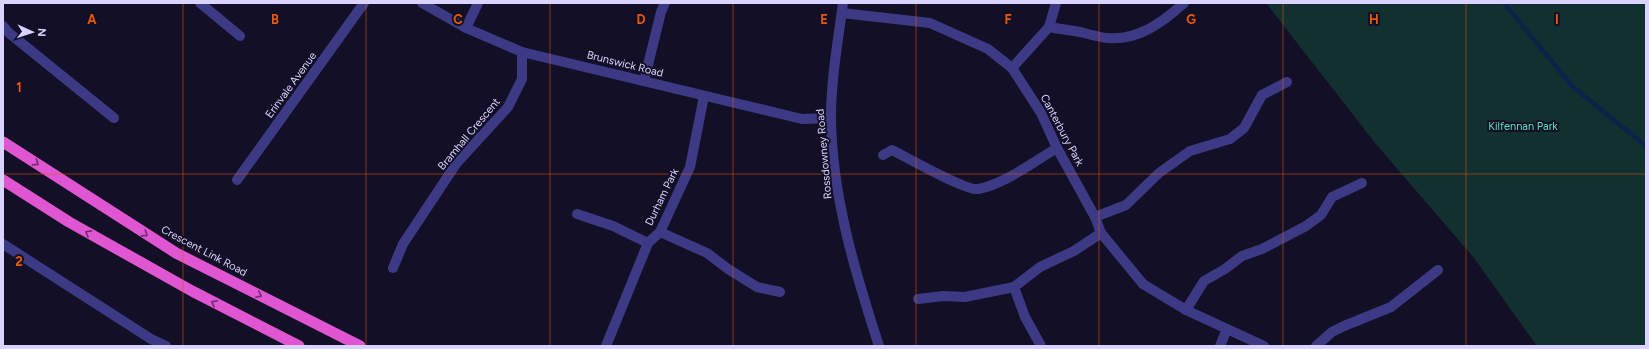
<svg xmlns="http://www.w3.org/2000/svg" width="1649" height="349" viewBox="0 0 1649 349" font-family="Figtree,sans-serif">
  <rect width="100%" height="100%" fill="#130f26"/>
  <path fill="#12302f" d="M 1266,3 L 1646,3 L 1646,346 L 1537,346 L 1474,258 L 1375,143 Z"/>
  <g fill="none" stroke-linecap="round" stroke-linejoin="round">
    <path stroke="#0c2248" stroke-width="4.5" d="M 1504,3 L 1572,86 L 1646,146"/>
    <g stroke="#3d3a85" stroke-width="10">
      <path d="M 200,3 L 240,36"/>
      <path d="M 422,3 L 466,28 L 522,52 L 802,119 L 831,118"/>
      <path d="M 842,13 L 930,23 L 988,49 L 1012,68 L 1041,113 L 1057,148 L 1095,217 L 1101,233 L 1143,284 L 1186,310 L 1264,346"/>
      <path d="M 3,26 L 9,33 L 114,118"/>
      <path d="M 1049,27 C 1059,29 1070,30 1080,32 C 1089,34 1098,37 1107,38 C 1138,41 1163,22 1184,3"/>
      <path d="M 466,28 L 478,3"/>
      <path d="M 1012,68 L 1049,27 L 1056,3"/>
      <path d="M 644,81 L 661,12 L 665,3"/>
      <path d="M 883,155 L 892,150 C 908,158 966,191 978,189 C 1003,185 1035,161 1057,148"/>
      <path d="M 237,180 L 364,3"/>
      <path d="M 577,214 L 613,226 L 648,243"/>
      <path d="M 1095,217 L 1126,205 L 1159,173 L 1190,151 L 1230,139 L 1244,128 L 1262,95 L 1287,82"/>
      <path d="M 660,232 L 707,253 L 728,269 L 757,287 L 780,292"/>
      <path d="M 3,244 L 151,339 L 166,346"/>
      <path d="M 393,268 L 403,244 L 456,164 L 508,107 L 522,79 L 522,52"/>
      <path d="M 918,299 L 943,296 L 965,297 L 1014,287"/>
      <path d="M 1186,310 L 1204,281 L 1225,269 L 1242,256 L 1262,249 L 1306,226 L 1321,215 L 1332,197 L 1362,183"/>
      <path d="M 606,346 L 648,243 L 660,232 L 690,167 L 704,96"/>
      <path d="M 1041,346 L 1025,317 L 1014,287 L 1040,267 L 1074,251 L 1101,233"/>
      <path d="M 1220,346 L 1227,329"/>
      <path d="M 1316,346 L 1332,332 L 1344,326 L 1391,307 L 1438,270"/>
    </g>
    <path stroke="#3d3a85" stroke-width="10" d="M 843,3 C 838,41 831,79 831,118 C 832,196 855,272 879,346"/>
    <g stroke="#e055d1" stroke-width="11">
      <path d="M 3,142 L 176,253 L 360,346"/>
      <path d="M 3,180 L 69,222 L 192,291 L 299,346"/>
    </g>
  </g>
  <defs><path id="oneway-chevron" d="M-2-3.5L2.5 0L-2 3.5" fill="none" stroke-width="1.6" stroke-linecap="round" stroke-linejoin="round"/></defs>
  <g stroke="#6f2e73">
    <use href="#oneway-chevron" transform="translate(36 163) rotate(33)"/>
    <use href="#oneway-chevron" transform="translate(88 233) rotate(-151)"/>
    <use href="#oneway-chevron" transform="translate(145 234) rotate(33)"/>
    <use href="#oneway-chevron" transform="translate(259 295) rotate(27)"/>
    <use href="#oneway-chevron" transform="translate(214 303) rotate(-153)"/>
  </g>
  <path fill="none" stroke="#e8590c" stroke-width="1" stroke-opacity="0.55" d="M 183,3 L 183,346M 366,3 L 366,346M 550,3 L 550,346M 733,3 L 733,346M 916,3 L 916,346M 1099,3 L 1099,346M 1283,3 L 1283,346M 1466,3 L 1466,346M 3,174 L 1646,174"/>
  <g text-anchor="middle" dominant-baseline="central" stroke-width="4" stroke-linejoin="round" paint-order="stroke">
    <g font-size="11" fill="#d9d4ff" stroke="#130f26">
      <text transform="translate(625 64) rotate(14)">Brunswick Road</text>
      <text transform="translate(291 85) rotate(-54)">Erinvale Avenue</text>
      <text transform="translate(1062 130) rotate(62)">Canterbury Park</text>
      <text transform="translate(469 134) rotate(-50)">Bramhall Crescent</text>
      <text transform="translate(824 154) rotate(-95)">Rossdowney Road</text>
      <text transform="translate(662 197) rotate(-64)">Durham Park</text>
      <text transform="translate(204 251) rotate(28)">Crescent Link Road</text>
    </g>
    <g font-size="11" fill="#5fe0c0" stroke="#130f26">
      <text x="1523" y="126">Kilfennan Park</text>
    </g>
  </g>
  <g font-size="13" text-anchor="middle" font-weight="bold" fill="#e8590c" stroke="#130f26" stroke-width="4" stroke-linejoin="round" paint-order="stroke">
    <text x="92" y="24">A</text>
    <text x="275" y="24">B</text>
    <text x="458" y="24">C</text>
    <text x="641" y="24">D</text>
    <text x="824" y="24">E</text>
    <text x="1008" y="24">F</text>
    <text x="1191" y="24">G</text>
    <text x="1374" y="24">H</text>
    <text x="1557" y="24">I</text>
    <text x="19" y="92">1</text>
    <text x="19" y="266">2</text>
  </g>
  <rect width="1649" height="349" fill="none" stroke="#d9d4ff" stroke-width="8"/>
  <g transform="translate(32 32) rotate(93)" stroke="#130f26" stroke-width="3" paint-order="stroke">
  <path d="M0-3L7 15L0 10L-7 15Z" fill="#d9d4ff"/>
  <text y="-6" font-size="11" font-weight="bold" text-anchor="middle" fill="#d9d4ff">N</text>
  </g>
</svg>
